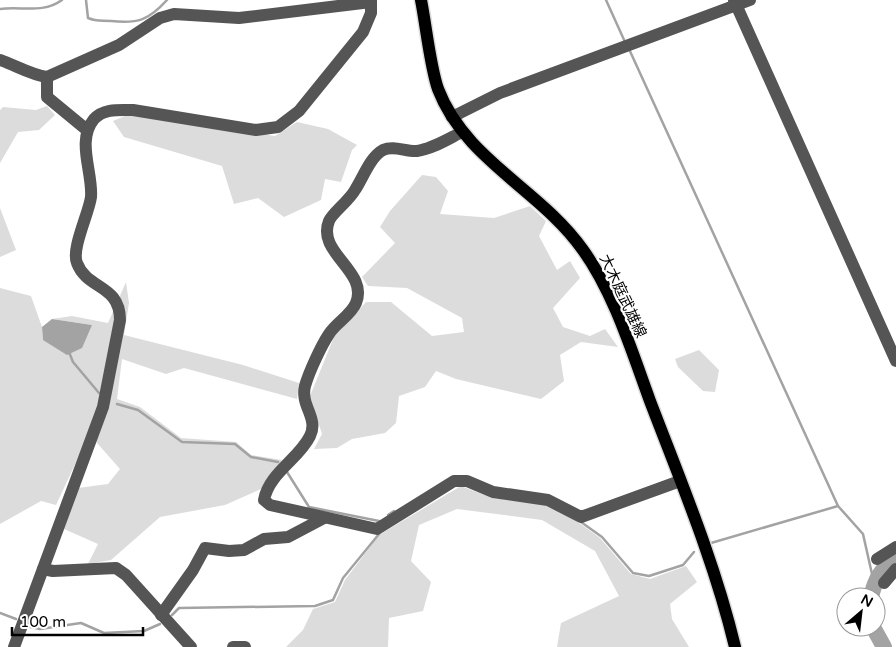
<svg xmlns="http://www.w3.org/2000/svg" width="896" height="647" viewBox="0 0 896 647" font-family="'Varela Round','Noto Sans JP',sans-serif">
  <rect width="100%" height="100%" fill="#fff"/>
  <g fill="#dcdcdc">
    <path d="M 47,106 L 55,115 L 39,130 L 18,132 L 0,163 L 0,110 L 3,107 L 36,110 Z"/>
    <path d="M 127,115 L 275,136 L 297,122 L 328,129 L 357,145 L 352,150 L 341,182 L 325,179 L 321,200 L 284,217 L 258,198 L 234,204 L 222,166 L 124,137 L 113,121 Z"/>
    <path d="M 422,175 L 436,177 L 448,191 L 440,214 L 494,218 L 530,206 L 546,221 L 539,236 L 557,270 L 570,261 L 580,278 L 553,308 L 563,327 L 590,336 L 605,329 L 618,347 L 581,342 L 560,355 L 564,381 L 541,399 L 456,379 L 436,371 L 425,387 L 399,396 L 396,423 L 385,433 L 352,439 L 337,448 L 314,449 L 322,434 L 310,396 L 334,337 L 366,302 L 391,302 L 432,336 L 464,332 L 462,318 L 407,288 L 368,286 L 362,277 L 395,243 L 380,227 L 390,211 Z"/>
    <path d="M 0,208 L 16,250 L 0,257 Z"/>
    <path d="M 126,282 L 129,303 L 124,335 L 243,365 L 299,383 L 297,399 L 184,368 L 166,374 L 122,359 L 117,399 L 140,407 L 181,438 L 236,442 L 251,455 L 282,460 L 261,489 L 225,505 L 160,517 L 111,560 L 88,564 L 98,544 L 64,529 L 78,488 L 108,484 L 120,469 L 97,443 L 91,430 L 56,505 L 41,501 L 0,524 L 0,288 L 31,296 L 42,327 L 43,340 L 92,325 L 52,319 L 72,316 L 108,323 Z"/>
    <path d="M 699,350 L 719,370 L 715,392 L 703,391 L 678,367 L 675,359 Z"/>
    <path d="M 461,486 L 492,498 L 544,504 L 564,512 L 600,538 L 631,574 L 650,579 L 686,566 L 697,582 L 670,604 L 672,619 L 689,647 L 557,647 L 561,623 L 619,596 L 595,551 L 542,520 L 457,509 L 419,525 L 411,561 L 431,582 L 423,611 L 389,618 L 388,647 L 286,647 L 303,630 L 313,609 L 335,602 L 345,580 L 379,535 Z"/>
  </g>
  <path fill="#a3a3a3" d="M 52,319 L 92,325 L 82,348 L 67,355 L 43,340 L 42,327 Z"/>
  <g fill="none" stroke-linecap="round" stroke-linejoin="round">
    <g stroke="#a3a3a3" stroke-width="2.5">
      <path d="M 86,0 L 88,18 C 97,22 102,20 111,21 C 138,24 149,20 167,0"/>
      <path d="M 606,0 L 625,42"/>
      <path d="M 0,9 C 21,6 43,14 62,0"/>
      <path d="M 629,49 L 838,506 L 863,534 L 874,583"/>
      <path d="M 69,352 L 73,362 L 99,393"/>
      <path d="M 117,404 L 138,410 L 182,442 L 235,444 L 251,457 L 278,462"/>
      <path d="M 287,472 L 309,507 L 379,521"/>
      <path d="M 388,515 L 394,511"/>
      <path d="M 581,522 L 602,537 L 633,573 L 649,576 L 683,565 L 694,552"/>
      <path d="M 711,543 L 838,506"/>
      <path d="M 0,613 L 16,619"/>
      <path d="M 172,615 L 179,608 L 315,606 L 333,600 L 343,578 L 379,534"/>
      <path d="M 30,627 L 40,629 L 81,623 L 104,633 L 144,631 L 160,624"/>
    </g>
    <g stroke="#a3a3a3" stroke-width="16">
      <path d="M 871,597 C 875,580 881,568 896,559"/>
      <path d="M 873,627 L 884,647"/>
    </g>
    <defs>
      <path id="major" d="M 421,0 C 426,25 430,66 438,89 C 465,160 541,190 583,250 C 614,293 632,352 650,401 C 681,482 715,563 735,647"/>
    </defs>
    <use href="#major" stroke="#dbdbdb" stroke-width="15"/>
    <g stroke="#555" stroke-width="12">
      <path d="M 734,0 L 896,361"/>
      <path d="M 0,60 C 15,65 31,75 47,77 L 119,45 L 160,18 L 174,14 L 239,18 L 371,2"/>
      <path d="M 47,77 L 47,97 L 87,130"/>
      <path d="M 452,117 L 500,93 L 750,0"/>
      <path d="M 462,132 C 448,139 432,149 417,151 C 406,152 394,145 383,150 C 370,157 363,178 355,190 C 349,201 332,213 329,221 C 316,253 369,271 356,303 C 351,315 336,323 329,334 C 321,346 309,372 305,386 C 300,406 319,418 310,436 C 299,459 269,473 264,500 L 270,505 L 377,529 L 454,481 L 467,481 L 493,492 L 548,500 L 581,517 L 680,481"/>
      <path d="M 877,559 L 896,547"/>
      <path d="M 43,569 L 53,571 L 116,568 L 126,575 L 191,647"/>
      <path d="M 884,583 L 896,569"/>
      <path d="M 161,615 L 193,570 L 205,548 L 229,551 L 244,550 L 264,539 L 288,537 L 324,518"/>
      <path d="M 14,647 L 103,407 L 120,320 C 120,284 87,290 77,263 C 71,249 89,213 91,197 C 93,172 76,141 94,119 C 104,108 120,110 133,110 L 256,130 L 278,127 L 299,111 L 363,32 L 371,13 L 371,0"/>
      <path d="M 233,647 L 245,647"/>
    </g>
    <use href="#major" stroke="#000" stroke-width="12"/>
  </g>
  <g text-anchor="middle" dominant-baseline="central" stroke-width="4.5" stroke-linejoin="round" paint-order="stroke">
    <g font-size="15" fill="#000" stroke="#fff">
      <text transform="translate(623 296) rotate(65)">大木庭武雄線</text>
    </g>
  </g>
  <g transform="translate(861 612) rotate(28)"><circle r="24" fill="#ffffff" stroke="#999999"/>
  <path d="M0-4L9 19L0 12L-9 19Z" fill="#000000"/>
  <text y="-8" font-size="14" font-weight="bold" text-anchor="middle" fill="#000000">N</text>
  </g>
  <path d="M12 627v8h131v-8" fill="none" stroke="#000000" stroke-width="2.5"/>
  <text x="20" y="627" font-size="15" fill="#000000" stroke="#ffffff" stroke-width="4" paint-order="stroke">100 m</text>
</svg>
